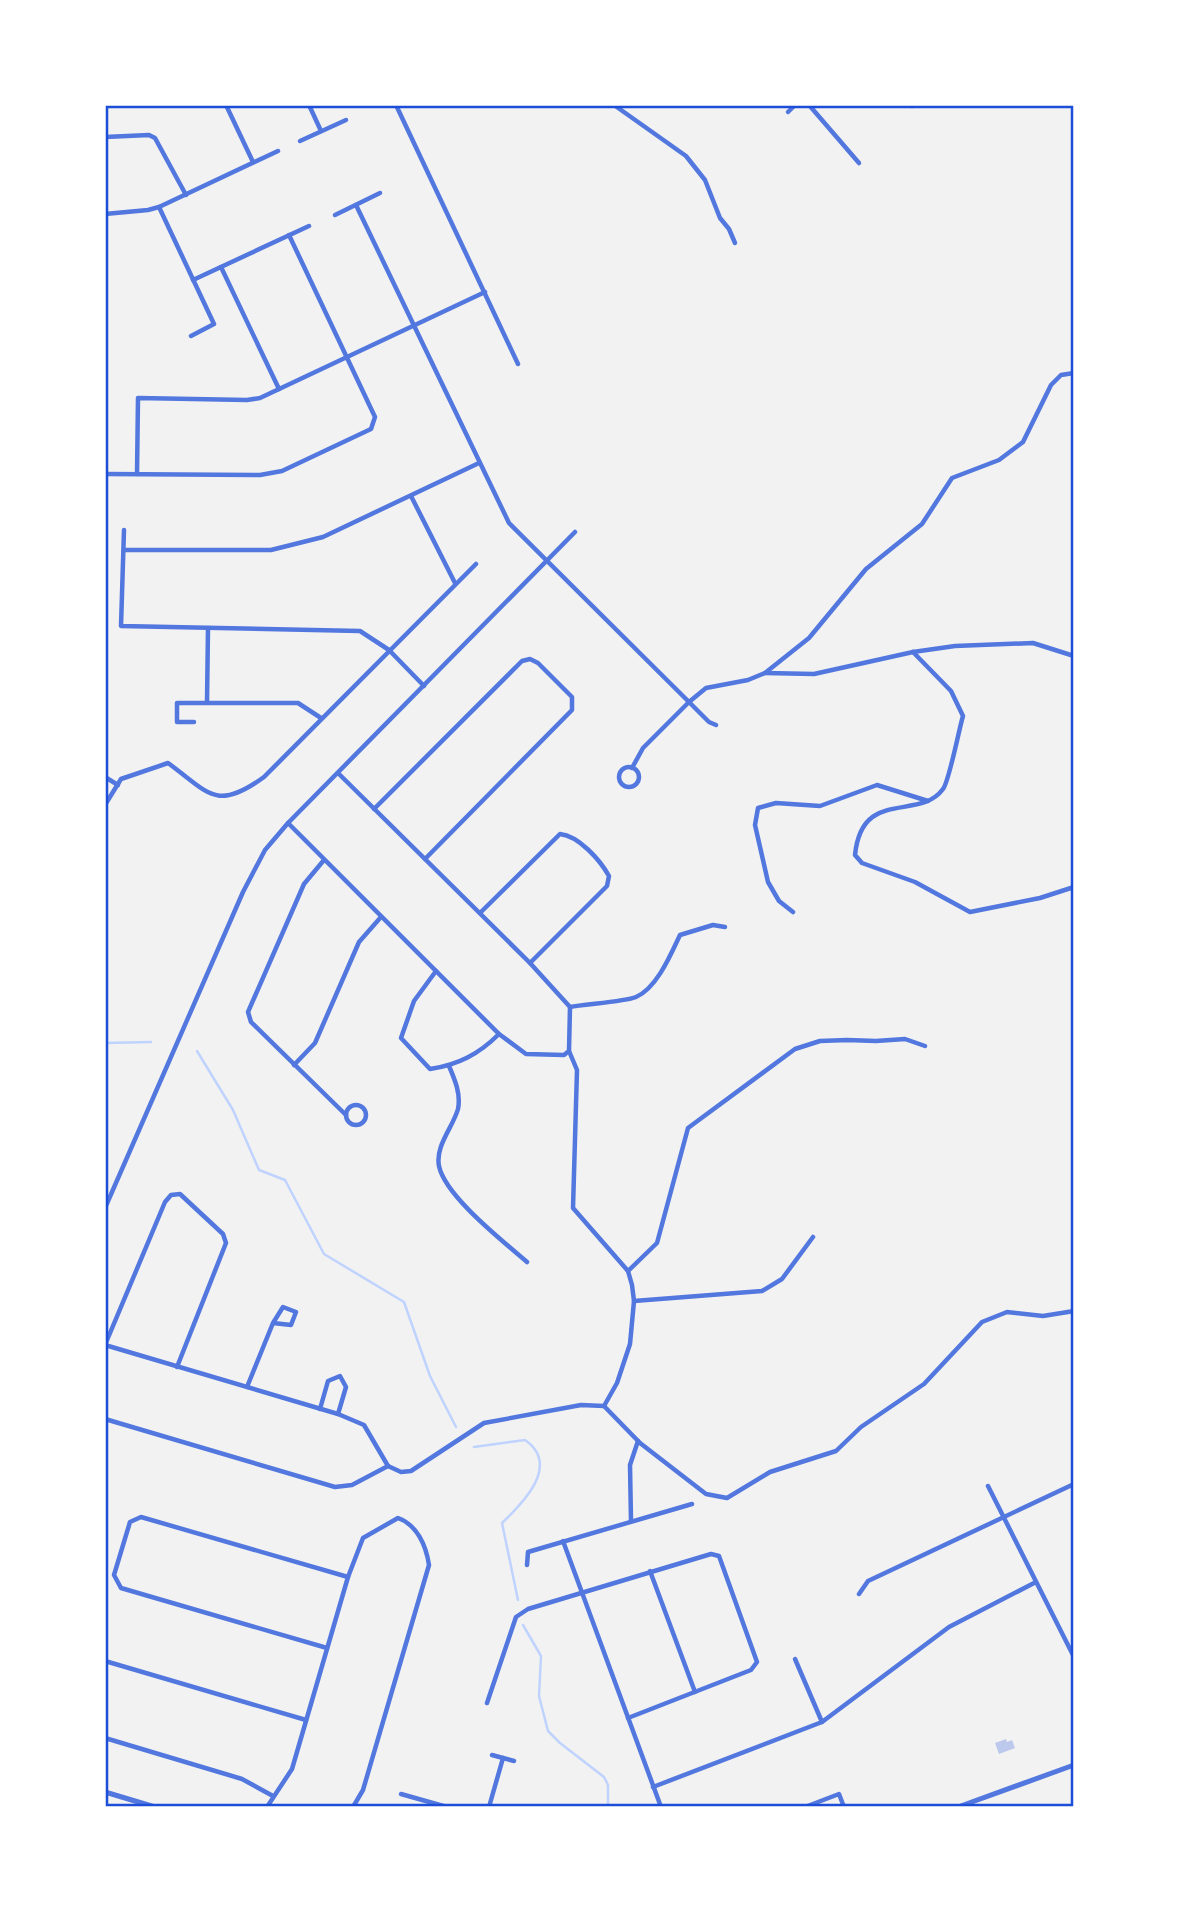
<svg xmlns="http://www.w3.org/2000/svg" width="1179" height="1912" viewBox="0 0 1179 1912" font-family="Manrope,sans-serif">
  <rect width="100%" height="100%" fill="#f2f2f2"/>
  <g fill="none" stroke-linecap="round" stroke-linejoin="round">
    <g stroke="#bfd3fe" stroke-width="2.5">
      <path d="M 105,1043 L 151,1042"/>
      <path d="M 197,1051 L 233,1110 L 259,1170 L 285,1180 L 324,1254 L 404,1302 L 430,1376 L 456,1427"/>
      <path d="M 474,1447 L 525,1440 C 561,1465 523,1503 502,1523 L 518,1600"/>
      <path d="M 523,1625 L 541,1656 L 539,1696 L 548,1731 L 560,1743 L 604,1777 L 608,1785 L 608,1807"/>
    </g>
  </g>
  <path fill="#bdc9ec" d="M 1006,1739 L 1007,1742 L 1012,1740 L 1015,1748 L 999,1754 L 995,1743 Z"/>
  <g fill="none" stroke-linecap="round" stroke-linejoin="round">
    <g stroke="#5277de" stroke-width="4.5">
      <path d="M 226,105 L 253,162"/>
      <path d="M 309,105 L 321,131"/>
      <path d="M 396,105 L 518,364"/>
      <path d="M 614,105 L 686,156 L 705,180 L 720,218 L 729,229 L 735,243"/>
      <path d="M 809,105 L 859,163"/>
      <path d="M 911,105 L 912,106"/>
      <path d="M 788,112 L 795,105"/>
      <path d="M 105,137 L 149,135 L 155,138 L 186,195"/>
      <path d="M 300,141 L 346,120"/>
      <path d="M 356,205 L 509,523 L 689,702 L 709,722 L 716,725"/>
      <path d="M 159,207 L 214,324 L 191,336"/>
      <path d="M 105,214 L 148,210 L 159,207 L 278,151"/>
      <path d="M 335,215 L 380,193"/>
      <path d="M 221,267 L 279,389"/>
      <path d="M 193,280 L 309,226"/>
      <path d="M 105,474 L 260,475 L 282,471 L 371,429 L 375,417 L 289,235"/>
      <path d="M 137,474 L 138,398 L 247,400 L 260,398 L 485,292"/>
      <path d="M 411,496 L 455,583"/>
      <path d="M 124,530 L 121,626 L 360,631 L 389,650 L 424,686"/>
      <path d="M 124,550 L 271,550 L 323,537 L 479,463"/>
      <path d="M 913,652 L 951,691 L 963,716 C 959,729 949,782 943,789 C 919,822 862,787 855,855 L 862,863 L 915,882 L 970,912 L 1040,898 L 1074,887"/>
      <path d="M 765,673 L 814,674 L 913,652 L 955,646 L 1033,643 L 1074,656"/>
      <path d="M 207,702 L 208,628"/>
      <path d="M 194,722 L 177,722 L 177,703 L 298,703 L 321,718"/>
      <circle cx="629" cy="777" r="10"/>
      <path d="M 632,768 L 643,748 L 689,702 L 706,688 L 748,680 L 765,673 L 809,638 L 866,569 L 922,524 L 952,478 L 999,460 L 1023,442 L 1051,385 L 1061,375 L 1074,373"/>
      <path d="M 105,777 L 118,785"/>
      <path d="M 105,805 L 121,779 L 168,763 C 209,793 216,812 264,777 L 476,564"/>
      <path d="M 374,809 L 522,661 L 530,659 L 538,663 L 572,697 L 572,710 L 425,859"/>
      <path d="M 288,823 L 499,1034 L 526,1054 L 564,1055 L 569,1051 L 570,1007 L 530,963 L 338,773"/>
      <path d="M 324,860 L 304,884 L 248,1012 L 251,1022 L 346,1115"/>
      <path d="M 793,912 L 779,901 L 768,882 L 755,825 L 758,808 L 776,803 L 820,806 L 877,785 L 928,801"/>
      <path d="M 480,913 L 560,834 C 579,836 600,860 609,876 L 607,886 L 530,963"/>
      <path d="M 436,971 L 414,1001 L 401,1038 L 430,1069 C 458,1065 479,1054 499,1034"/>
      <path d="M 570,1007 C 584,1004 624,1002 636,997 C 657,988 671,954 680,935 L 713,925 L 725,927"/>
      <path d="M 569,1051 L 577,1070 L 573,1208 L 628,1271 L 632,1285 L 634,1301 L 630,1344 L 617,1383 L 604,1406"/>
      <path d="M 294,1065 L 315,1043 L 359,942 L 381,917"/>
      <path d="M 449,1066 C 455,1080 461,1094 458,1109 C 453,1127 435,1146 439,1166 C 445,1196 504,1242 527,1262"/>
      <circle cx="356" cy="1115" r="10"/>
      <path d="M 105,1208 L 243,892 L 265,850 L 288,823 L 575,532"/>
      <path d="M 628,1271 L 657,1243 L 688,1128 L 795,1049 L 820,1041 L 847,1040 L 876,1041 L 905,1039 L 925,1046"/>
      <path d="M 634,1301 L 762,1291 L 782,1279 L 813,1237"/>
      <path d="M 105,1345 L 165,1202 L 171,1195 L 180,1194 L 223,1234 L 226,1243 L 177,1367"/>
      <path d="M 105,1345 L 338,1414 L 364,1425 L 388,1466"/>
      <path d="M 247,1387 L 273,1323 L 283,1307 L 296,1312 L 291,1325 L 273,1323"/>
      <path d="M 604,1406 L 640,1443 L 706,1494 L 727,1498 L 770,1472 L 836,1451 L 861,1427 L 924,1384 L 982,1322 L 1007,1312 L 1043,1316 L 1074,1311"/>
      <path d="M 320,1409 L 328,1381 L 340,1376 L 346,1387 L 338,1414"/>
      <path d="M 105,1419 L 335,1487 L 352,1485 L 388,1466"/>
      <path d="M 388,1466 L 401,1472 L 411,1471 L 484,1423 L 581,1405 L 604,1406"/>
      <path d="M 988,1486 L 1074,1657"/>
      <path d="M 631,1521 L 630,1465 L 638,1441"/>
      <path d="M 563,1541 L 661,1807"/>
      <path d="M 527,1565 L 528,1552 L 692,1504"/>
      <path d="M 650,1571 L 695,1692"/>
      <path d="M 859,1594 L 868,1581 L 1074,1484"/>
      <path d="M 327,1648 L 121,1588 L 114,1575 L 130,1522 L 141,1517 L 348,1577"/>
      <path d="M 795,1659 L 822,1722"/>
      <path d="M 105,1661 L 306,1720"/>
      <path d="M 487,1703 L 516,1617 L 528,1609 L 711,1554 L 719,1556 L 757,1662 L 751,1670 L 628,1718"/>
      <path d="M 105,1738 L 242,1779 L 273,1796"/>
      <path d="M 492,1755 L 514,1761"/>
      <path d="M 653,1787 L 822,1722 L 949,1627 L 1036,1582"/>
      <path d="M 401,1794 L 447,1807"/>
      <path d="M 267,1807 L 292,1769 L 348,1577 L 363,1538 L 398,1518 C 417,1525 426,1545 429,1565 L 363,1790 L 353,1807"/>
      <path d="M 489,1807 L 503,1758"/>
      <path d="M 805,1807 L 839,1794 L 844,1807"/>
    </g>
    <g stroke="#5277de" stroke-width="5">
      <path d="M 105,1792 L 155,1807"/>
      <path d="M 958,1807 L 1074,1765"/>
    </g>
  </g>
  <rect width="1179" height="1912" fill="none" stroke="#ffffff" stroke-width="214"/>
  <rect x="107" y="107" width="965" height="1698" fill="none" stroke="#1d4ed8" stroke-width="2.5"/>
</svg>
